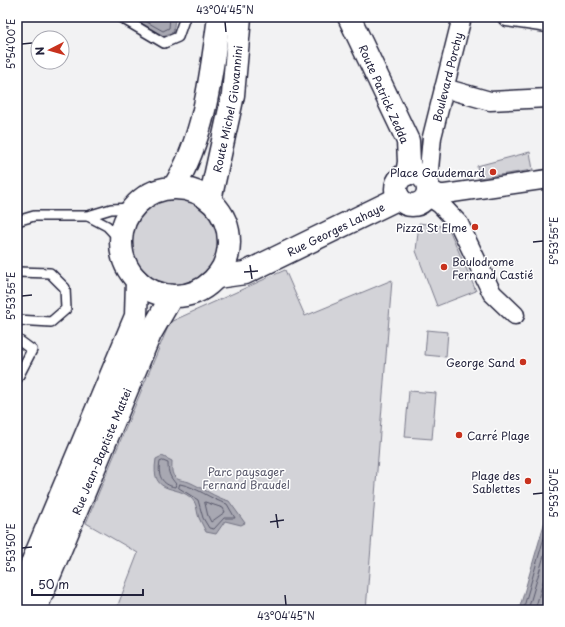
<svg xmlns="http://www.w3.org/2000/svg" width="565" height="627" viewBox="0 0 565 627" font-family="'Playpen Sans',sans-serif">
  <rect width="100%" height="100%" fill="#f2f2f3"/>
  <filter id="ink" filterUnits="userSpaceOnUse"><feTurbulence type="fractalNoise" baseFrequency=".025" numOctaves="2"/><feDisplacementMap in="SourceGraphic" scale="8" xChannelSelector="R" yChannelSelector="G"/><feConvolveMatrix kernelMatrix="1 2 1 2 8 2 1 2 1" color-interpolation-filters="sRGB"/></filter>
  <g filter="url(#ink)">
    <g fill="#d3d3d8" stroke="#7a7a8a">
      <path d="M 530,152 L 533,170 L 479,178 L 477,166 Z"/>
      <circle cx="175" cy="242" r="54"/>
      <path d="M 419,223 L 448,227 L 476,291 L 437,306 L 416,251 Z"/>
      <path d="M 285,270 L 305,316 L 392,280 L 366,610 L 116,610 L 138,553 L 86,523 L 170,322 Z"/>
      <path d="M 427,330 L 448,332 L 446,357 L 425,355 Z"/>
      <path d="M 409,391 L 436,393 L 432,439 L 405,437 Z"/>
    </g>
    <g fill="#a8a8b2" stroke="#727282">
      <path d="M 130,17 L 172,17 L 175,20 L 173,32 L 163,36 Z"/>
      <path d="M 162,456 L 172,461 C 172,467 171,472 174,476 C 178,481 183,480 189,482 C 203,488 214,497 229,501 L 245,523 L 241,525 L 225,521 L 216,534 L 206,532 C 204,527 201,523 199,518 C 197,513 197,507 195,503 C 182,481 149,500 156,459 Z"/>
      <path d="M 548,514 L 548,610 L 519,610 L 545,521 Z"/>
    </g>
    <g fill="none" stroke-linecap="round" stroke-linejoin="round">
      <g stroke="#58586b" stroke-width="1">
        <path d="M 138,17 L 163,31 L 169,28 L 170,17"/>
        <path d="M 163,461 L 168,463 C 168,473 170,477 176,484 L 175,487 C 162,485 157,475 160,462 Z"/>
        <path d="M 180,484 C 197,487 210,499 227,504 L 235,518 L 224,518 L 214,529 L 209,528 L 203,518 L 198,500 L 179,488 Z"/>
        <path d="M 205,502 L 223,508 L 225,512 L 211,522 L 208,516 Z"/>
        <path d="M 523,610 L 548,524"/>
        <path d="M 528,610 L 548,542"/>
        <path d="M 535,610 L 548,564"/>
      </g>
      <defs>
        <g id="lane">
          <path d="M 120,17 L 164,43 L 178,37 L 185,17"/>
          <path d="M 88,216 L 107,226 L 121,241"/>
          <path d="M 17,221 L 34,216 L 88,216 L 111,209 L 133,208"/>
          <path d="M 17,272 L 50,273 L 65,288 L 66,309 L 51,322 L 17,320"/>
          <path d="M 17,339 L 32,350 L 17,379"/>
        </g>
        <g id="street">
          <path d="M 507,17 L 548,23"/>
          <path d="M 444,88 L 490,101 L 548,98"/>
          <path id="s1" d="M 421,175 L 429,169 L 432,137 L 462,17"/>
          <path d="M 428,188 L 439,194 L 445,194 L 548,179"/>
          <path d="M 427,195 L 440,204 L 459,224 L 492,293 L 515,315"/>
        </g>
        <g id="secondary">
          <path d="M 349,17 L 408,141 L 409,162 L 407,174"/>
          <circle cx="412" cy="189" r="16"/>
          <path d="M 174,187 C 205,137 211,75 219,17"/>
          <circle cx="175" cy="242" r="54"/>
          <path id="s2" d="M 210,200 L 233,95 L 240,17"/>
          <path id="s3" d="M 217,277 L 245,273 L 399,198"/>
          <path d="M 17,599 L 136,316 L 137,280"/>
          <path id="s4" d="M 35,610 L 150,334 L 172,296"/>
        </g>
      </defs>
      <use href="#lane" stroke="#22223b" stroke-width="12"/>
      <use href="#street" stroke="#22223b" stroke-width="21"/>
      <use href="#secondary" stroke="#22223b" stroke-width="25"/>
      <use href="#lane" stroke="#fff" stroke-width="9"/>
      <use href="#street" stroke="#fff" stroke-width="18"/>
      <use href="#secondary" stroke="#fff" stroke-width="22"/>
    </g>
  </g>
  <path fill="none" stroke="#22223b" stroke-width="1.5" d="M 225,22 L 226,32M 22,44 L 32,43M 533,242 L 543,241M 250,265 L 252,279M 244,272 L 258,271M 22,296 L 32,295M 533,494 L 543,493M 276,514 L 278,528M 270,522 L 284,520M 22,548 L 32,547M 285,595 L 286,605"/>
  <g fill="#c8321e" stroke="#fff" stroke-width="1.5">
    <circle cx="493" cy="172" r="4"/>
    <circle cx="475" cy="227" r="4"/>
    <circle cx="444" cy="267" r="4"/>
    <circle cx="523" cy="362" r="4"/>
    <circle cx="459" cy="435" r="4"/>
    <circle cx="528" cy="481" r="4"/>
  </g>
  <g text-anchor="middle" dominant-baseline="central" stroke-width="3" stroke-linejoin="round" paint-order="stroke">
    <g font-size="11" fill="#22223b" stroke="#fff">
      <text stroke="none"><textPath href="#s1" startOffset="104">Boulevard Porchy</textPath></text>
      <text transform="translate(384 94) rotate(66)">Route Patrick Zedda</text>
      <text stroke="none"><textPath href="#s2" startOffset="93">Route Michel Giovannini</textPath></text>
      <text stroke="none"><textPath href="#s3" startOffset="129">Rue Georges Lahaye</textPath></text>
      <text stroke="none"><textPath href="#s4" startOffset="172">Rue Jean-Baptiste Mattei</textPath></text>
    </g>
    <g font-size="11" fill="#22223b" stroke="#fff" text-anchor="end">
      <text x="485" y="172">Place Gaudemard</text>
      <text x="467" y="227">Pizza St Elme</text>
      <text x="452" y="261" text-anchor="start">Boulodrome<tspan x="452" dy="13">Fernand Castié</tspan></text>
      <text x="515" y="362">George Sand</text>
      <text x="467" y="435" text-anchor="start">Carré Plage</text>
      <text x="520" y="475">Plage des<tspan x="520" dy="13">Sablettes</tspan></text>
    </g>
    <g font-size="11" fill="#57576a" stroke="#fff">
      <text x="246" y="471">Parc paysager<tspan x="246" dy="13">Fernand Braudel</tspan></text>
    </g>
  </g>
  <rect width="565" height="627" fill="none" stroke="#fff" stroke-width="44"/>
  <g transform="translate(50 50) rotate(264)"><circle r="19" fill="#ffffff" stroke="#a7a7b1"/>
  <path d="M0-3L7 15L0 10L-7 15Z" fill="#c8321e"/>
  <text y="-6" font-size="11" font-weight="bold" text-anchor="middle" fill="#22223b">N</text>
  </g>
  <path d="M32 589v6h111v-6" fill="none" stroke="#22223b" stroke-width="2"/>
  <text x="38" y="589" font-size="12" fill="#22223b" stroke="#ffffff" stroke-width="3" paint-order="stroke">50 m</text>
  <rect x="22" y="22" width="521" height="583" fill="none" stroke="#22223b" stroke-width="1.5"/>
  <g font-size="10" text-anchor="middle" fill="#22223b">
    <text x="225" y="14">43°04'45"N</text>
    <text transform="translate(11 44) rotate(-90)" y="4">5°54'00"E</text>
    <text transform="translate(554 241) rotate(-90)" y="4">5°53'55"E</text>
    <text transform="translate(11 296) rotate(-90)" y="4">5°53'55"E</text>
    <text transform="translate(554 493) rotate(-90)" y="4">5°53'50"E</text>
    <text transform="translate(11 548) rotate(-90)" y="4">5°53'50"E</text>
    <text x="286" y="620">43°04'45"N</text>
  </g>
</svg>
